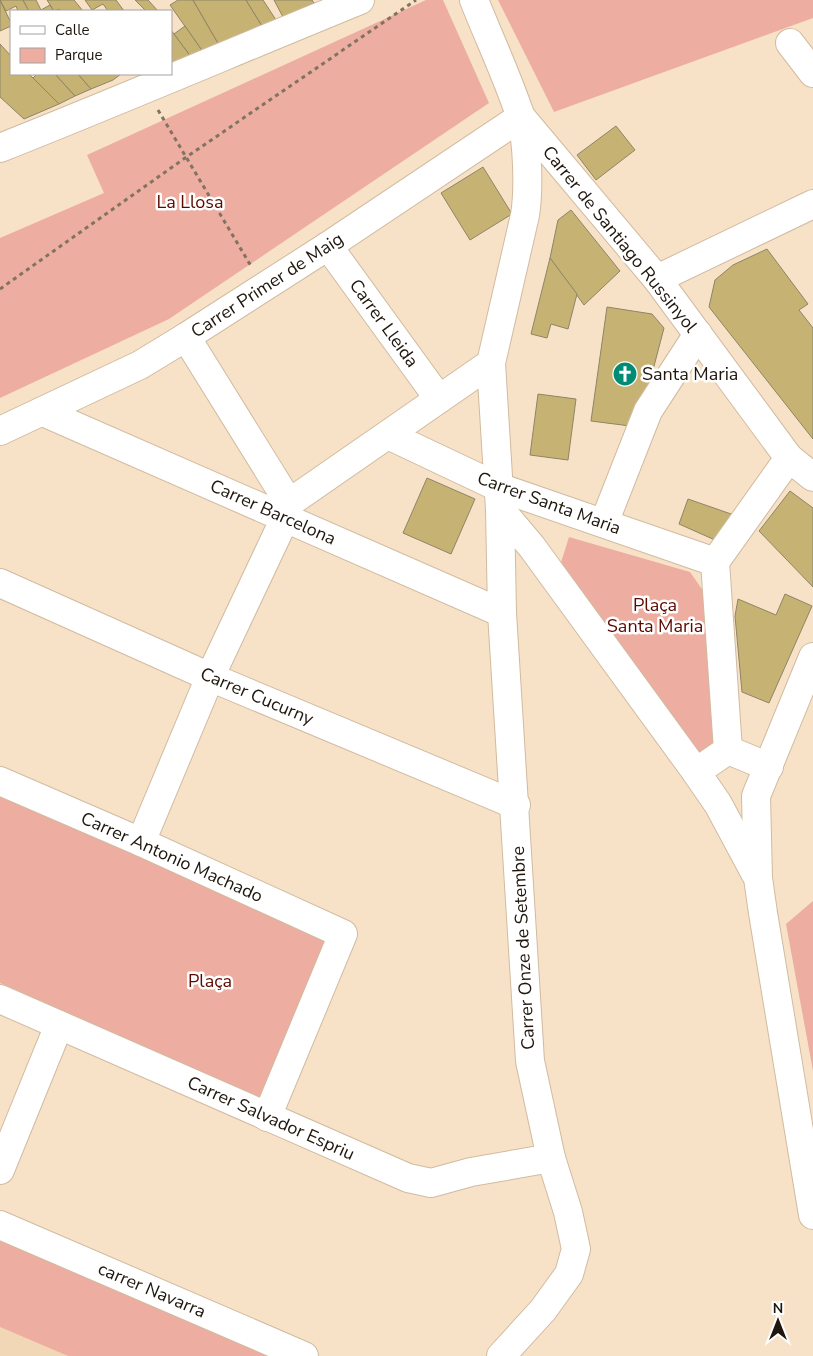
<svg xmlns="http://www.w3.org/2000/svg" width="813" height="1356" viewBox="0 0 813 1356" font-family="'Nunito Sans',sans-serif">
  <rect width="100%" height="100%" fill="#f8e2c7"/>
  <path fill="#f2d7b6" d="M 0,1327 L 68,1356 L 0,1356 Z"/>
  <g fill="#edada0">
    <path d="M 426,0 L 443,0 L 489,103 L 169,319 L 0,398 L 0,238 L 104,193 L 87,155 Z"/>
    <path d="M 498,0 L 813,0 L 813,18 L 554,112 Z"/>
    <path d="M 569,537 L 690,572 L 704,592 L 716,744 L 698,754 L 558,572 Z"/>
    <path d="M 0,793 L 329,939 L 261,1099 L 0,983 Z"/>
    <path d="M 813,901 L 813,1071 L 786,924 Z"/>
    <path d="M 0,1238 L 277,1356 L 68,1356 L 0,1327 Z"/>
  </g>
  <g fill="#c6b373" stroke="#8d8567">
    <path d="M 0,0 L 11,23 L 11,26 L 0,31 Z"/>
    <path d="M 0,0 L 23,0 L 29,11 L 18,11 L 16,6 L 6,11 Z"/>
    <path d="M 23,0 L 36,0 L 41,10 L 50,5 L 54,11 L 29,11 Z"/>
    <path d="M 47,0 L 74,0 L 83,11 L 61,11 L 59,9 L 54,11 Z"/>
    <path d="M 85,0 L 116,0 L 124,11 L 108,11 L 103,4 L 92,10 Z"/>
    <path d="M 135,0 L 148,0 L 158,11 L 146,11 Z"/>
    <path d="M 178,0 L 193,0 L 219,45 L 203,52 L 170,5 Z"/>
    <path d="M 193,0 L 246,0 L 262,26 L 219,45 Z"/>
    <path d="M 246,0 L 263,0 L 276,20 L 262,26 Z"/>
    <path d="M 274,0 L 312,0 L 314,3 L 283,17 Z"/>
    <path d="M 185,26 L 203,52 L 191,57 L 174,34 Z"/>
    <path d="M 171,30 L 191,57 L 171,66 Z"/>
    <path d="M 0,44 L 11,56 L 11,74 L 29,74 L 59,104 L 24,119 L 0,97 Z"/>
    <path d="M 37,74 L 55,74 L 75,96 L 59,104 L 33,78 Z"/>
    <path d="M 55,74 L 78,74 L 91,89 L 75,96 Z"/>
    <path d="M 78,74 L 121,74 L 113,80 L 91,89 Z"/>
    <path d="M 616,126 L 635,150 L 596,180 L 577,155 Z"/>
    <path d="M 483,167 L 512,214 L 470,240 L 441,193 Z"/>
    <path d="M 571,210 L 620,271 L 584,305 L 550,258 L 558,220 Z"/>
    <path d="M 767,249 L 808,304 L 799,310 L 813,328 L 813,439 L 709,307 L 715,280 L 733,265 Z"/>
    <path d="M 550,258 L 577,294 L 568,329 L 551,324 L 547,338 L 531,334 Z"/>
    <path d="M 607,307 L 652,314 L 664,328 L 638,427 L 591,421 Z"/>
    <path d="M 538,394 L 576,399 L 568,460 L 530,455 Z"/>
    <path d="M 427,478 L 475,499 L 451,554 L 403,533 Z"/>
    <path d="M 790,491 L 813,508 L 813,587 L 759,531 Z"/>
    <path d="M 688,499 L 734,515 L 715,540 L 679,524 Z"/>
    <path d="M 785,594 L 812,606 L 769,703 L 742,692 L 735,616 L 738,599 L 776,615 Z"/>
  </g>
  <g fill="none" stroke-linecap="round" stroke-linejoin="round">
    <defs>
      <g id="minor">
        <path d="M 474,0 C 489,38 507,76 520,115 C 528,139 529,190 525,215 L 491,363 L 500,509 L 502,613 L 530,1061 L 551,1158 L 568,1212 L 576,1249 L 569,1274 L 543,1310 L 501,1356"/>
        <path d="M 790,43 L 813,73"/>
        <path d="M 521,117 L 657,279 L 789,458 L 813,477"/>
        <path d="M 0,148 C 121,100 240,49 360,0"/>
        <path d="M 328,246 L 439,399"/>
        <path d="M 657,279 L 813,204"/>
        <path d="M 186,337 L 289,503"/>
        <path d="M 43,412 L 502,613"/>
        <path d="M 0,431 L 140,365 L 186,337 L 328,246 L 521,117"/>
        <path d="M 388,435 L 498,487 L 715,562"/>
        <path d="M 500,509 L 532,547 L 696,772 L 718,804 L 755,873"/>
        <path d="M 604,523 L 648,411 L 698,334"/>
        <path d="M 0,583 L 210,677 L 516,805"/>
        <path d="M 813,657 L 756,796 L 758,878 L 763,913 L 813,1215"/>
        <path d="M 728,750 L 769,767"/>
        <path d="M 696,772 L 728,750 L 715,562 L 789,458"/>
        <path d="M 0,781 L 141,842 L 343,934 L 267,1117"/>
        <path d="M 141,842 L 210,677 L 285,518 L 289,503 L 491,363"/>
        <path d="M 0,999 L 408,1178 L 431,1183 L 471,1172 L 551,1158"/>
        <path d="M 0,1170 L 59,1025"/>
        <path d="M 0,1225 L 304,1356"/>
      </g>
    </defs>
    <use href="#minor" stroke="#d0bba1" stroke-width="30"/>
    <g stroke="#817362" stroke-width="3" stroke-dasharray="4 4" stroke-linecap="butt">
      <path d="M 158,110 L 251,266"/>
      <path d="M 0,289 L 185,158 L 416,0"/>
    </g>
    <use href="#minor" stroke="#fff" stroke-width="28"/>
  </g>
  <defs>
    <symbol id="church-disc" viewBox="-11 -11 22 22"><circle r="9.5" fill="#008c74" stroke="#fff"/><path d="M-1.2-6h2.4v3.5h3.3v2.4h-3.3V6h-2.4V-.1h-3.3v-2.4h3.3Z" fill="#fff"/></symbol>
  </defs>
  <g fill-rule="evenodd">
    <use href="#church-disc" x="611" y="360" width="28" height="28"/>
  </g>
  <g text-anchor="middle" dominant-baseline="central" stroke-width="5" stroke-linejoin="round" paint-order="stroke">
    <g font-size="18" fill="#5c0a00" stroke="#fff">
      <text x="190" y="202">La Llosa</text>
      <text x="655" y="605">Plaça<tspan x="655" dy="21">Santa Maria</tspan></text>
      <text x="210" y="981">Plaça</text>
    </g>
    <g font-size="18" fill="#1f170e" stroke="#fff">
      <text transform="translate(620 239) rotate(51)">Carrer de Santiago Russinyol</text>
      <text transform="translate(267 285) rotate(-33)">Carrer Primer de Maig</text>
      <text transform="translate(384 323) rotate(54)">Carrer Lleida</text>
      <text transform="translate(549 503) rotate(20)">Carrer Santa Maria</text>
      <text transform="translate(273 512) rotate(24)">Carrer Barcelona</text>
      <text transform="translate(257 696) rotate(23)">Carrer Cucurny</text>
      <text transform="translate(172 857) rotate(24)">Carrer Antonio Machado</text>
      <text transform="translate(523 948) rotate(-93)">Carrer Onze de Setembre</text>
      <text transform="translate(271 1118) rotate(24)">Carrer Salvador Espriu</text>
      <text transform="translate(152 1290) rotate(23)">carrer Navarra</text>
    </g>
    <g font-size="18" fill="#1f170e" stroke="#fff" text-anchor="start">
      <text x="642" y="374">Santa Maria</text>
    </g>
  </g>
  <rect x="10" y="10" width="162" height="65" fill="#ffffff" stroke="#a5a29f"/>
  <rect x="20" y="26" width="25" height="8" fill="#ffffff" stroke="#a5a29f"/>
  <text x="55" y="35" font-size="15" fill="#1f170e">Calle</text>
  <rect x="20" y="48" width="25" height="15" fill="#edada0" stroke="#a5a29f"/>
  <text x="55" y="60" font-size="15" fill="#1f170e">Parque</text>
  <g transform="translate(778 1321)" stroke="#ffffff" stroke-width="4" paint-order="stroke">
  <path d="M0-4L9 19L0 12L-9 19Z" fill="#1f170e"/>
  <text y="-8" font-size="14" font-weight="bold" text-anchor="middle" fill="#1f170e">N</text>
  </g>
</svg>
